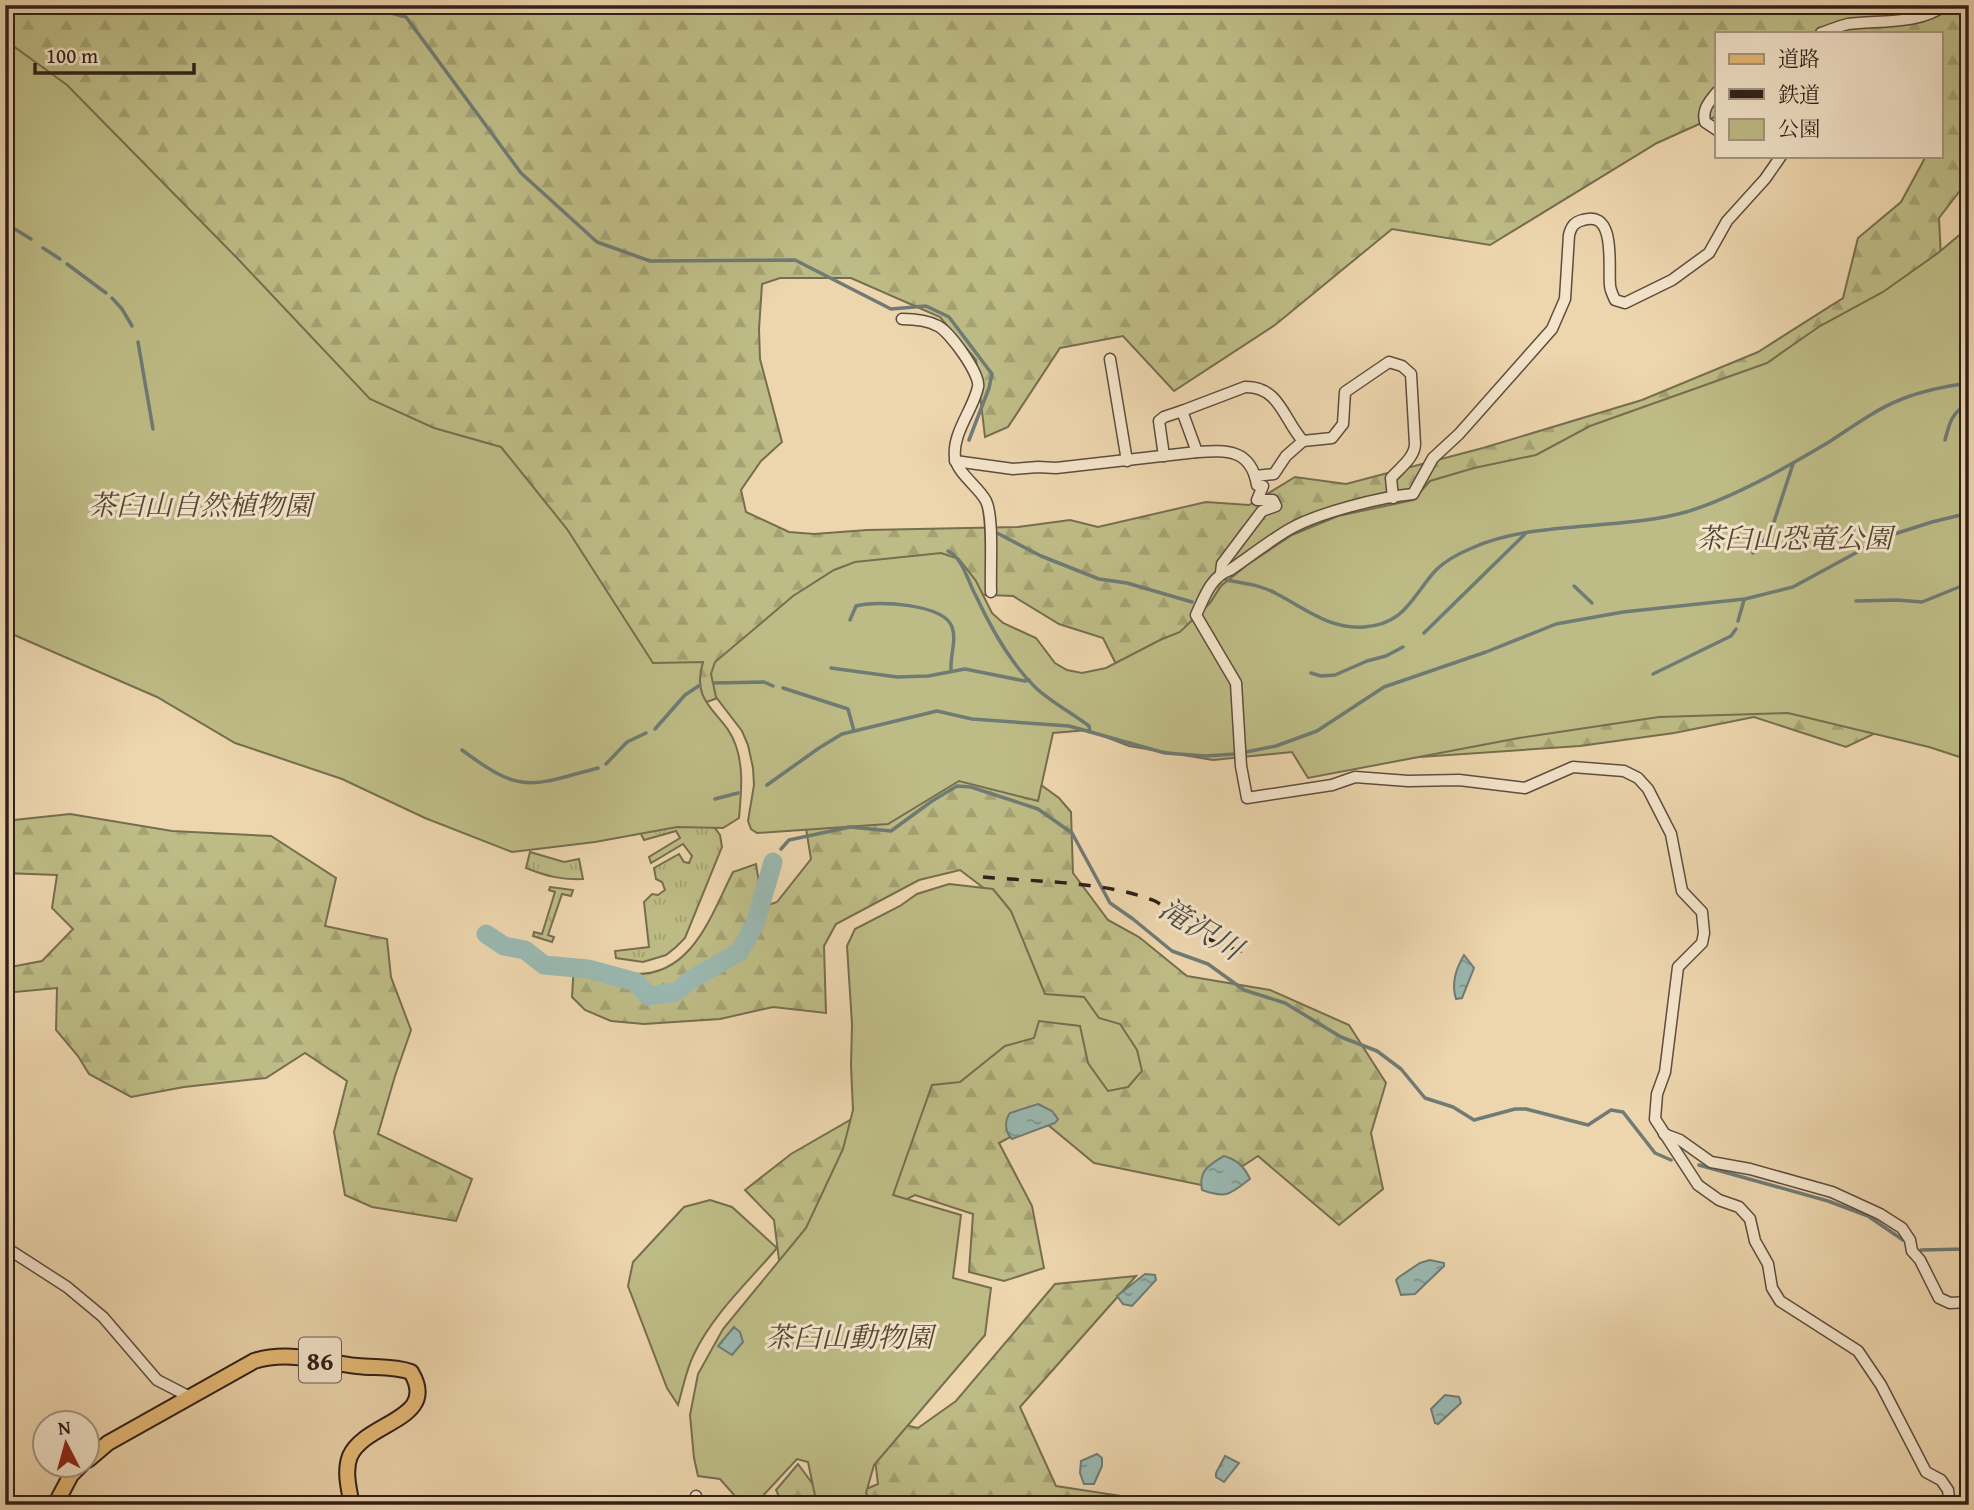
<svg xmlns="http://www.w3.org/2000/svg" width="1974" height="1510" viewBox="0 0 1974 1510" font-family="'Gentium Book Plus','Noto Serif JP',serif">
  <defs>
    <pattern id="grass-tufts" width="24" height="20" patternUnits="userSpaceOnUse" patternTransform="scale(1.75)"><rect width="24" height="20" fill="#bebc86"/><path d="M3 7l-1-3M5 7V3M7 7l1-3M15 17l-1-3M17 17v-4M19 17l1-3" fill="none" stroke="#a4a173"/></pattern>
    <pattern id="forest-firs" width="22" height="20" patternUnits="userSpaceOnUse" patternTransform="scale(1.75)"><rect width="22" height="20" fill="#bebc86"/><path d="M5 1l3.5 6h-7zM16 11l3.5 6h-7z" fill="#a4a173"/></pattern>
    <pattern id="water-ripples" width="26" height="14" patternUnits="userSpaceOnUse" patternTransform="scale(1.75)"><rect width="26" height="14" fill="#9ab8b1"/><path d="M2 4q2-2 4 0t4 0M15 11q2-2 4 0t4 0" fill="none" stroke="#7e958f"/></pattern>
  </defs>
  <rect width="100%" height="100%" fill="#edd5ad"/>
  <filter id="stains"><feTurbulence type="fractalNoise" baseFrequency=".00286" numOctaves="4"/><feColorMatrix values="0 0 0 0 .2 0 0 0 0 .09 0 0 0 0 .02 0 0 0 .5 -.17"/></filter>
  <radialGradient id="worn" r=".72"><stop offset=".6" stop-color="#630" stop-opacity="0"/><stop offset="1" stop-color="#630" stop-opacity=".3"/></radialGradient>
  <g fill="url(#grass-tufts)" stroke="#766e50" stroke-width="2">
    <path d="M 709,820 L 720,835 L 722,847 L 685,938 L 676,947 L 666,955 L 643,962 L 616,958 L 615,951 L 649,947 L 644,902 L 652,894 L 658,895 L 665,890 L 662,882 L 656,879 L 654,868 L 679,854 L 684,862 L 689,863 L 692,856 L 683,844 L 651,863 L 649,857 L 680,838 L 676,831 L 644,840 L 639,830 Z"/>
    <path d="M 530,852 L 564,862 L 579,859 L 583,879 C 561,880 546,876 526,868 Z"/>
    <path d="M 550,887 L 573,890 L 571,896 L 562,894 L 548,935 L 554,937 L 552,942 L 533,936 L 534,932 L 542,934 L 555,892 L 549,890 Z"/>
  </g>
  <g fill="url(#forest-firs)" stroke="#766e50" stroke-width="2" fill-rule="evenodd">
    <path d="M 5,5 L 1969,5 L 1969,179 L 1939,218 L 1943,299 L 1611,661 L 1923,711 L 1846,747 L 1754,717 L 1674,733 L 1580,746 L 1332,763 L 1123,678 L 1103,638 L 1059,624 L 1013,596 L 943,593 L 771,678 L 696,706 L 694,744 L 510,519 L 5,107 ZM 1717,33 L 1941,33 L 1941,156 L 1926,156 L 1901,202 L 1858,238 L 1843,298 L 1758,352 L 1642,400 L 1483,448 L 1346,484 L 1295,477 L 1249,505 L 1206,502 L 1098,527 L 1070,520 L 1018,527 L 867,530 L 814,534 L 789,532 L 746,512 L 741,490 L 761,461 L 782,442 L 760,359 L 759,329 L 762,284 L 780,278 L 851,278 L 940,317 L 976,360 L 985,437 L 1008,427 L 1060,348 L 1123,336 L 1174,391 L 1275,325 L 1392,229 L 1490,245 L 1657,143 L 1717,116 Z"/>
    <path d="M 853,770 L 1026,774 L 1059,798 L 1071,812 L 1073,873 L 1108,920 L 1139,937 L 1187,976 L 1270,990 L 1349,1025 L 1386,1083 L 1371,1133 L 1383,1189 L 1339,1225 L 1258,1156 L 1211,1187 L 1094,1163 L 1042,1120 L 999,1143 L 1032,1206 L 1044,1268 L 1004,1281 L 969,1272 L 973,1214 L 915,1195 L 865,1219 L 780,1268 L 774,1220 L 745,1190 L 791,1154 L 862,1113 L 1006,905 L 960,870 L 919,880 L 836,924 L 824,946 L 826,1013 L 773,1007 L 720,1019 L 644,1024 L 611,1021 L 585,1010 L 572,997 L 574,963 C 593,967 613,973 633,974 C 692,977 711,915 733,872 L 756,864 L 763,907 L 777,902 L 811,859 L 804,816 Z"/>
    <path d="M 70,814 L 172,831 L 271,836 L 336,878 L 325,926 L 387,939 L 391,977 L 411,1030 L 395,1076 L 378,1134 L 472,1179 L 456,1221 L 372,1207 L 345,1195 L 334,1132 L 347,1081 L 305,1053 L 266,1078 L 184,1087 L 131,1097 L 89,1074 L 78,1056 L 56,1030 L 57,988 L 5,993 L 5,968 L 42,961 L 73,929 L 52,908 L 57,875 L 5,873 L 5,821 Z"/>
    <path d="M 1136,1276 L 1020,1407 L 1056,1486 L 1128,1497 L 1127,1505 L 783,1505 L 776,1490 L 798,1464 L 815,1487 L 838,1501 L 878,1484 L 873,1442 L 896,1423 L 918,1428 L 956,1401 L 1055,1284 Z"/>
  </g>
  <g fill="#bebc86" stroke="#766e50" stroke-width="2">
    <path d="M 5,40 L 67,85 L 237,258 L 370,399 L 434,428 L 501,447 L 567,529 L 653,663 L 703,662 C 689,706 726,713 736,746 C 744,769 741,794 739,818 L 723,828 L 677,827 L 595,842 L 512,852 L 425,818 L 342,779 L 235,743 L 157,697 L 5,631 Z"/>
    <path d="M 1969,227 L 1969,760 L 1929,747 L 1788,713 L 1659,717 L 1519,738 L 1308,778 L 1292,752 L 1213,760 L 1129,746 L 1088,730 L 1053,733 L 1038,801 L 959,781 L 888,824 L 757,833 L 751,829 L 748,821 L 754,785 L 753,768 L 748,745 L 742,731 L 716,697 L 711,674 L 715,662 L 766,619 L 793,596 L 834,570 L 855,562 L 941,553 L 959,559 L 976,581 L 992,613 L 1003,623 L 1036,638 L 1055,663 L 1067,670 L 1082,673 L 1106,668 L 1160,640 L 1180,632 L 1210,603 L 1221,586 L 1247,565 L 1292,535 L 1338,516 L 1413,500 L 1430,481 L 1474,468 L 1536,455 L 1590,426 L 1767,363 L 1820,326 L 1883,292 L 1938,253 Z"/>
    <path d="M 949,884 L 993,889 L 1011,911 L 1045,994 L 1084,997 L 1099,1018 L 1120,1024 L 1137,1050 L 1142,1071 L 1128,1087 L 1108,1091 L 1088,1063 L 1080,1026 L 1039,1021 L 1034,1038 L 1005,1046 L 960,1082 L 932,1085 L 893,1195 L 961,1215 L 953,1278 L 991,1288 L 985,1335 L 874,1465 L 866,1493 L 874,1505 L 817,1505 L 808,1462 L 797,1459 L 759,1500 L 743,1505 L 720,1479 L 698,1476 L 694,1458 L 690,1415 L 698,1374 L 723,1329 L 806,1228 L 843,1149 L 853,1110 L 851,1066 L 852,1024 L 847,946 L 855,929 L 900,906 L 917,894 Z"/>
    <path d="M 710,1200 L 732,1207 L 777,1248 C 749,1281 713,1314 694,1354 C 686,1370 683,1388 678,1405 L 667,1388 L 628,1286 L 633,1262 L 684,1207 Z"/>
  </g>
  <g fill="url(#water-ripples)" stroke="#6f7b75" stroke-width="2">
    <path d="M 1464,955 L 1474,968 L 1462,998 L 1456,999 C 1451,983 1456,969 1464,955 Z"/>
    <path d="M 1038,1104 L 1052,1111 L 1058,1119 L 1055,1123 L 1012,1139 C 1005,1132 1004,1121 1010,1113 Z"/>
    <path d="M 1224,1156 C 1237,1160 1244,1166 1250,1179 C 1230,1194 1227,1199 1202,1190 C 1198,1171 1209,1165 1224,1156 Z"/>
    <path d="M 1430,1260 L 1444,1263 L 1444,1266 L 1415,1294 L 1401,1295 L 1396,1280 L 1399,1277 L 1420,1263 Z"/>
    <path d="M 1145,1274 L 1155,1275 L 1156,1280 L 1132,1306 L 1123,1304 L 1117,1296 Z"/>
    <path d="M 734,1327 L 740,1332 L 743,1342 L 732,1355 L 718,1346 Z"/>
    <path d="M 1445,1395 L 1459,1397 L 1461,1403 L 1438,1424 L 1435,1423 L 1431,1409 Z"/>
    <path d="M 1097,1454 L 1102,1458 L 1102,1466 L 1094,1484 L 1084,1484 L 1080,1473 L 1081,1461 Z"/>
    <path d="M 1225,1456 L 1239,1463 L 1224,1482 L 1216,1477 L 1216,1473 Z"/>
  </g>
  <g fill="none" stroke-linecap="round" stroke-linejoin="round">
    <g stroke="#6f7b75" stroke-width="3.5">
      <path d="M 361,5 L 406,17 L 521,173 L 597,242 L 650,261 L 795,260 L 891,309 L 926,306 L 949,317 L 992,374 L 989,388 L 969,440"/>
      <path d="M 5,223 L 31,239"/>
      <path d="M 43,248 L 60,259"/>
      <path d="M 67,264 L 106,293"/>
      <path d="M 112,298 L 122,309 L 132,326"/>
      <path d="M 138,342 L 153,429"/>
      <path d="M 1945,440 C 1949,424 1952,411 1969,404"/>
      <path d="M 997,533 L 1041,556 L 1099,579 L 1127,583 L 1192,602"/>
      <path d="M 948,551 C 963,558 968,582 976,596 C 990,626 1012,665 1036,688 C 1051,702 1072,713 1089,726 L 1090,732"/>
      <path d="M 1753,553 L 1770,534 L 1793,464"/>
      <path d="M 1226,580 C 1244,583 1261,585 1277,594 C 1306,609 1329,629 1364,627 C 1406,624 1412,596 1436,570 C 1445,561 1460,553 1472,548 C 1534,520 1619,531 1686,512 C 1733,498 1787,467 1829,442 C 1852,427 1876,409 1902,399 C 1922,391 1947,386 1969,383"/>
      <path d="M 1574,586 L 1592,603"/>
      <path d="M 1856,601 L 1897,600 L 1922,602 L 1969,583"/>
      <path d="M 850,620 L 856,606 C 877,600 944,604 952,627 C 957,640 950,655 951,670"/>
      <path d="M 1738,621 L 1744,600"/>
      <path d="M 1424,633 L 1525,534"/>
      <path d="M 831,668 L 897,677 L 928,676 L 965,669 L 1025,681 L 1029,680"/>
      <path d="M 1311,673 L 1321,676 L 1335,675 L 1367,661 L 1386,656 L 1403,647"/>
      <path d="M 1653,674 L 1731,636 L 1736,629"/>
      <path d="M 714,683 L 764,682 L 773,686"/>
      <path d="M 783,688 L 848,709 L 854,731"/>
      <path d="M 655,729 L 685,695 L 700,685"/>
      <path d="M 462,750 C 522,795 530,786 598,768"/>
      <path d="M 1246,752 L 1276,746 L 1317,731 L 1384,687 L 1486,652 L 1556,624 L 1623,612 L 1745,599 L 1793,587 L 1885,537 L 1932,522 L 1969,513"/>
      <path d="M 606,764 L 627,742 L 646,733"/>
      <path d="M 767,785 L 819,748 L 842,734 L 937,711 L 972,719 L 1069,726 L 1165,753 L 1206,756 L 1235,754"/>
      <path d="M 715,799 L 738,793"/>
      <path d="M 781,849 L 789,840 L 850,827 L 891,831 L 932,801 L 957,786 L 971,787 L 1038,809 L 1072,833 L 1110,903 L 1133,919 L 1172,951 L 1208,964 L 1244,990 L 1285,1003 L 1341,1037 L 1377,1051 L 1401,1069 L 1425,1098 L 1453,1107 L 1474,1120 L 1515,1109 L 1526,1109 L 1588,1125 L 1611,1110 L 1623,1112 L 1655,1153 L 1671,1160"/>
      <path d="M 1699,1165 L 1828,1201 L 1868,1216 L 1903,1240"/>
      <path d="M 1921,1250 L 1965,1249 L 1969,1247"/>
    </g>
    <path stroke="#9ab8b1" stroke-width="19" d="M 486,934 L 504,946 L 525,950 L 544,965 L 588,969 L 636,982 L 648,996 L 676,992 L 692,979 L 739,952 L 755,924 L 773,862"/>
    <defs>
      <g id="minor">
        <path d="M 1821,33 C 1830,30 1839,26 1848,24 C 1878,20 1919,25 1945,5"/>
        <path d="M 1717,92 C 1709,102 1702,109 1705,122 L 1717,130"/>
        <path d="M 1781,156 L 1765,179 L 1727,221 L 1709,253 L 1672,280 L 1625,303 L 1615,300 C 1613,295 1610,290 1610,285 C 1608,268 1617,209 1583,220 C 1574,222 1571,227 1569,235 L 1565,299 L 1552,329 L 1459,434 L 1433,458 L 1413,494 C 1380,497 1317,513 1288,530 C 1268,542 1249,557 1230,570 C 1211,576 1204,598 1196,615 L 1236,683 L 1241,766 L 1247,798 L 1332,785 L 1355,777 L 1408,781 L 1459,780 L 1525,788 L 1573,767 L 1624,771 L 1638,778 L 1648,789 L 1671,834 L 1682,891 L 1702,912 L 1704,933 L 1702,943 L 1678,967 L 1665,1072 L 1657,1094 L 1655,1119 L 1698,1185 L 1719,1200 L 1739,1207 L 1750,1219 L 1755,1241 L 1768,1264 L 1772,1288 L 1780,1301 L 1858,1351 L 1881,1385 L 1926,1472 L 1941,1480 L 1948,1490 L 1950,1505"/>
        <path d="M 902,319 C 914,319 927,320 938,326 C 950,332 981,375 978,387 C 973,410 952,433 955,458 C 958,474 979,487 986,501 C 994,517 990,571 991,592"/>
        <path d="M 1110,359 L 1127,461"/>
        <path d="M 1197,452 C 1227,450 1251,449 1257,485 L 1263,486 L 1257,500 L 1273,500 L 1276,506 L 1262,511 L 1222,564 L 1221,573"/>
        <path d="M 1164,456 L 1159,421 L 1164,417 L 1182,411"/>
        <path d="M 955,461 L 1013,469 L 1038,467 L 1056,468 L 1197,452 L 1182,411 L 1245,387 C 1280,386 1284,421 1303,441 L 1332,438 L 1343,424 L 1345,392 L 1389,362 L 1402,366 L 1411,374 L 1415,444 C 1415,457 1400,468 1391,478 L 1393,498"/>
        <path d="M 1255,476 L 1274,474 L 1286,456 L 1303,441"/>
        <path d="M 1664,1134 L 1680,1140 L 1711,1162 L 1750,1169 L 1832,1192 L 1880,1214 L 1902,1228 L 1910,1240 L 1912,1251 L 1920,1260 L 1939,1298 L 1950,1303 L 1969,1302"/>
        <path d="M 5,1247 L 67,1287 L 103,1317 L 157,1380 L 190,1397"/>
        <path d="M 696,1496 L 698,1505"/>
      </g>
      <g id="primary">
        <path d="M 88,1460 L 108,1443 L 254,1361 C 289,1350 321,1362 357,1366 C 375,1368 394,1366 411,1372 C 440,1420 366,1421 350,1456 C 344,1471 349,1490 352,1505"/>
        <path d="M 55,1505 L 71,1475 L 82,1464"/>
      </g>
    </defs>
    <use href="#minor" stroke="#5e4d3f" stroke-width="13"/>
    <use href="#primary" stroke="#2f201a" stroke-width="18"/>
    <use href="#minor" stroke="#f3e4ca" stroke-width="10"/>
    <use href="#primary" stroke="#e6ba76" stroke-width="14"/>
    <path stroke="#2f201a" stroke-width="3.5" stroke-dasharray="12 12" stroke-linecap="butt" d="M 983,877 C 1037,882 1105,881 1155,901 C 1165,906 1171,915 1180,922 C 1200,937 1219,944 1243,952"/>
  </g>
  <g text-anchor="middle" dominant-baseline="central" stroke-width="6" stroke-linejoin="round" paint-order="stroke">
    <rect fill="#f3e4ca" stroke="#6a5b4f" stroke-width="2" x="299" y="1337.5" width="42" height="45" rx="5"/>
    <g font-size="26" font-weight="bold" fill="#2f201a">
      <text x="320" y="1360">86</text>
    </g>
    <g font-size="28" font-style="italic" fill="#534735" stroke="#f3e4ca">
      <text x="200" y="504">茶臼山自然植物園</text>
      <text x="1794" y="537">茶臼山恐竜公園</text>
      <text x="849" y="1336">茶臼山動物園</text>
    </g>
    <g font-size="30" font-style="italic" fill="#4f4e47" stroke="#f3e4ca">
      <text transform="translate(1201 928) rotate(31)">滝沢川</text>
    </g>
  </g>
  <rect width="1974" height="1510" fill="none" stroke="#edd5ad" stroke-width="28"/>
  <rect x="7" y="7" width="1960" height="1496" fill="none" stroke="#2f201a" stroke-width="3.5"/>
  <rect x="14" y="14" width="1946" height="1482" fill="none" stroke="#2f201a" stroke-width="2"/>
  <rect x="1715" y="32" width="228" height="126" fill="#f3e4ca" stroke="#a59684" stroke-width="2"/>
  <rect x="1729" y="54" width="35" height="10" fill="#e6ba76" stroke="#a59684" stroke-width="2"/>
  <text x="1778" y="66" font-size="21" fill="#2f201a">道路</text>
  <rect x="1729" y="89" width="35" height="10" fill="#2f201a" stroke="#a59684" stroke-width="2"/>
  <text x="1778" y="102" font-size="21" fill="#2f201a">鉄道</text>
  <rect x="1729" y="119" width="35" height="21" fill="#bebc86" stroke="#a59684" stroke-width="2"/>
  <text x="1778" y="136" font-size="21" fill="#2f201a">公園</text>
  <g transform="translate(66 1444) rotate(354)"><circle r="33" fill="#f3e4ca" stroke="#a59684" stroke-width="2"/>
  <path d="M0-5L12 26L0 18L-12 26Z" fill="#8f2418"/>
  <text y="-10" font-size="19" font-weight="bold" text-anchor="middle" fill="#2f201a">N</text>
  </g>
  <path d="M35 63v10h159v-10" fill="none" stroke="#2f201a" stroke-width="3.5"/>
  <text x="46" y="63" font-size="21" fill="#2f201a" stroke="#f3e4ca" stroke-width="5" paint-order="stroke">100 m</text>
  <rect width="100%" height="100%" filter="url(#stains)"/>
  <rect width="100%" height="100%" fill="url(#worn)"/>
</svg>
